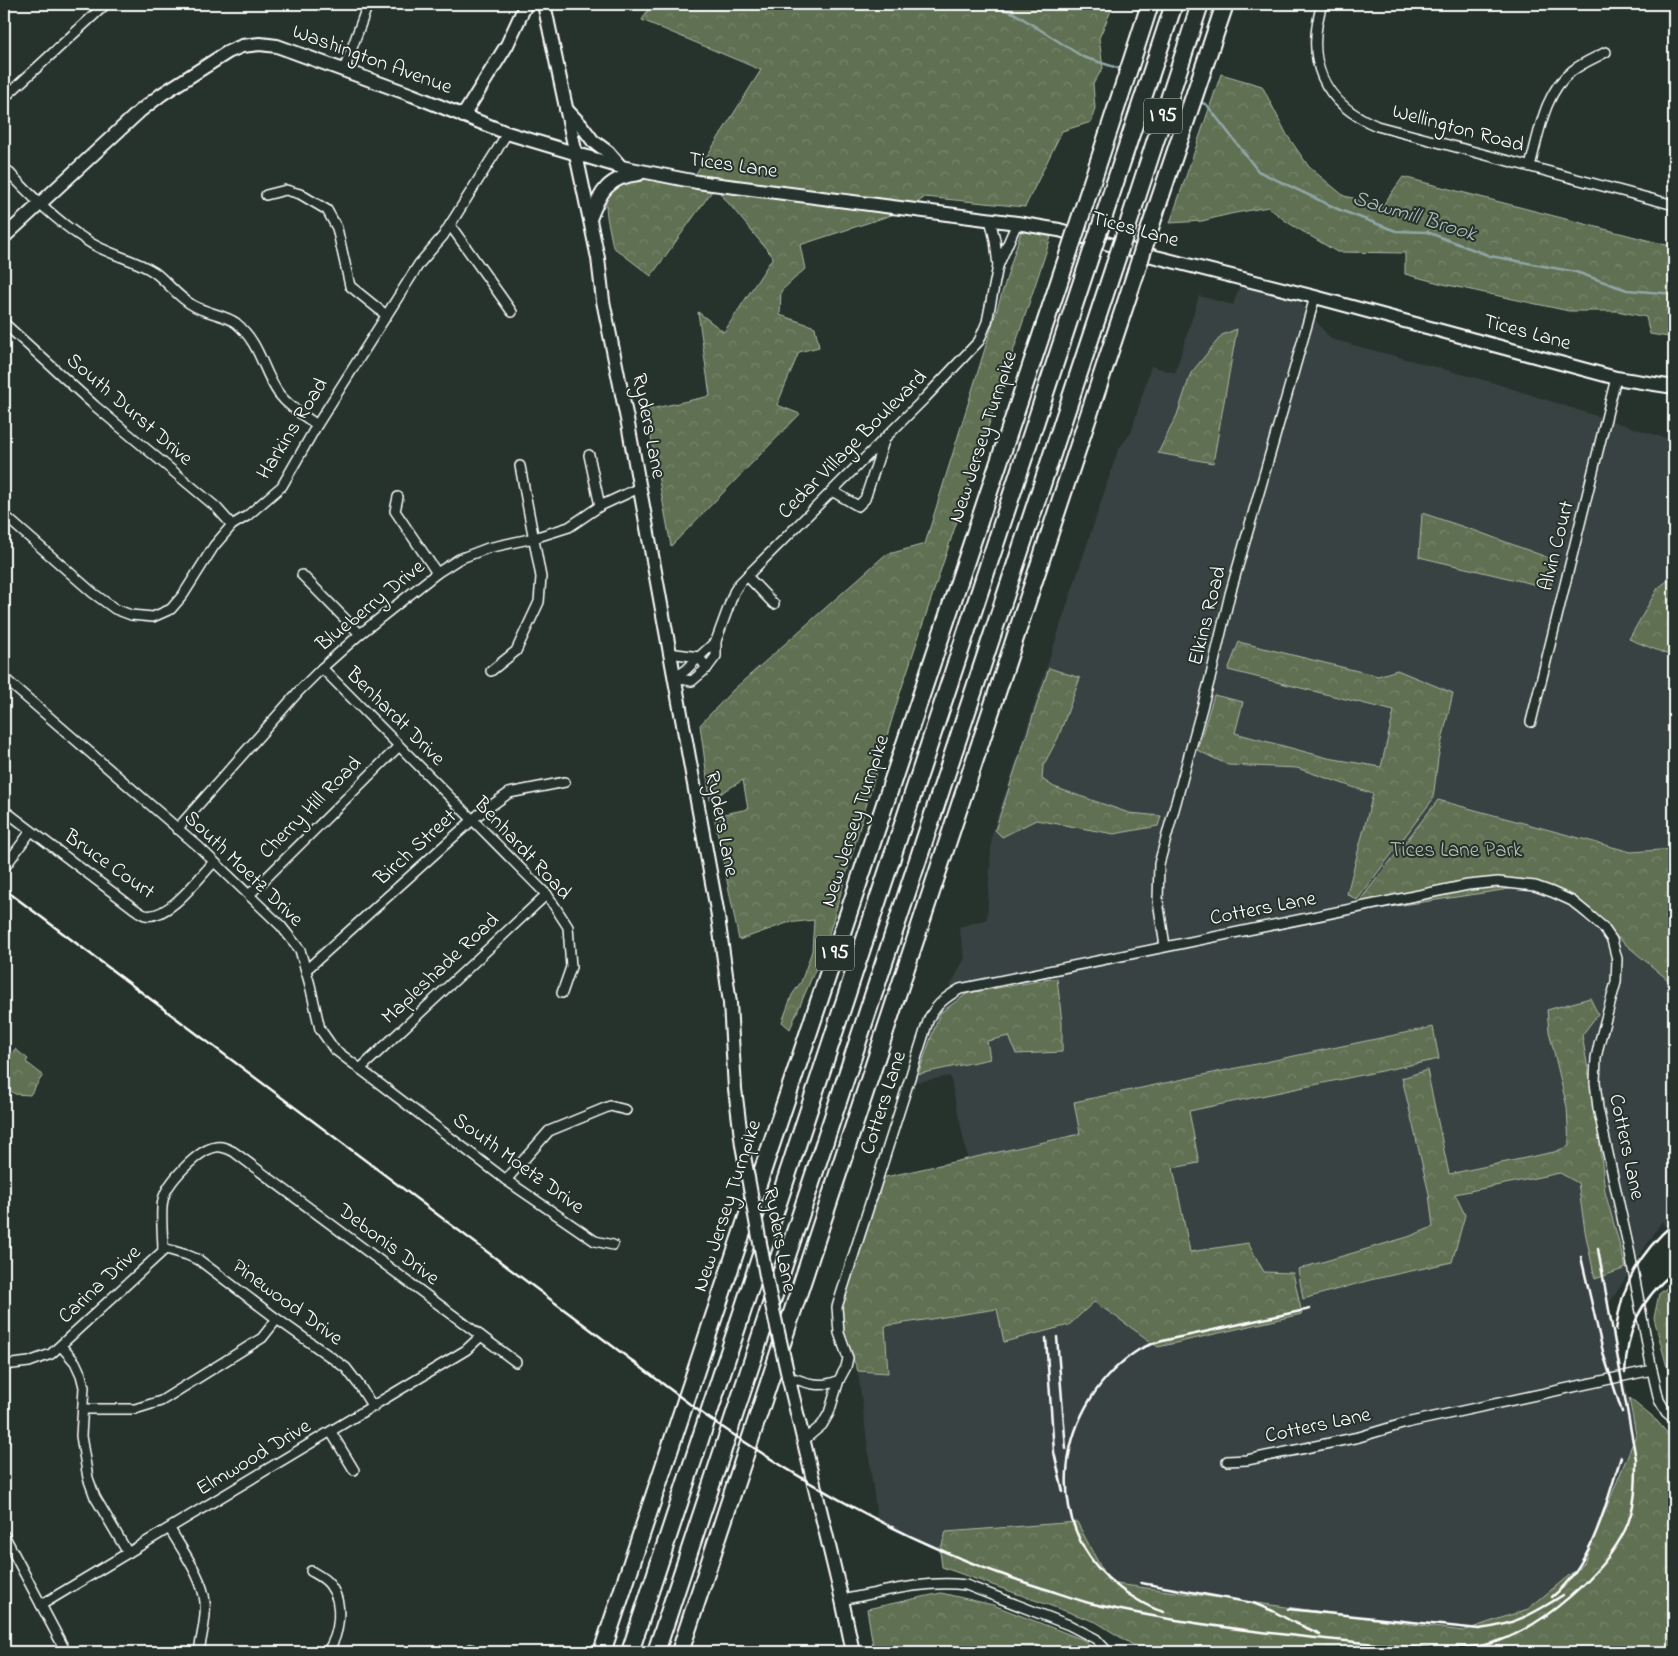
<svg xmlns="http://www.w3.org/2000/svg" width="1678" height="1656" viewBox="0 0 1678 1656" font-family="'Indie Flower',sans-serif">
  <defs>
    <pattern id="forest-crowns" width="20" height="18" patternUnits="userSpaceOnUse" patternTransform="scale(1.25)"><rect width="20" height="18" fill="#607052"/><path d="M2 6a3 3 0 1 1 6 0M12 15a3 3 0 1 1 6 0" fill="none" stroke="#78856c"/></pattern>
  </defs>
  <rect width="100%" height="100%" fill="#26332d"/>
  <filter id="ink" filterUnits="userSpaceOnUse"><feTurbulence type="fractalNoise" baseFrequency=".02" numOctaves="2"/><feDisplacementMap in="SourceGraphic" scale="10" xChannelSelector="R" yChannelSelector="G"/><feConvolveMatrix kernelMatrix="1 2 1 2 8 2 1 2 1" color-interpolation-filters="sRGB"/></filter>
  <g filter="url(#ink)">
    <path fill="#384242" d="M 1242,280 L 1292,293 L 1331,339 L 1491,382 L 1674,441 L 1674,849 L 1631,852 L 1439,800 L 1351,913 L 1529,886 L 1593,917 L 1674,985 L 1674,1237 L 1662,1221 L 1609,1304 L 1636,1435 L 1584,1563 L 1528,1609 L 1463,1631 L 1109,1583 L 947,1532 L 940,1551 L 877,1518 L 858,1371 L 888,1373 L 884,1326 L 997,1309 L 1004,1342 L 1069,1325 L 1094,1302 L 1115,1316 L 1301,1314 L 1293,1273 L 1264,1272 L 1190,1252 L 1173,1168 L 1199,1163 L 1189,1111 L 1439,1059 L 1432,1027 L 1075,1102 L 1081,1134 L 968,1159 L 950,1076 L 912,1083 L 934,1017 L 965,958 L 959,927 L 987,919 L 992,834 L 1118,450 L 1131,433 L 1151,366 L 1175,373 L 1199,296 L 1233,305 Z"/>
    <g fill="url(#forest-crowns)" stroke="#b0b8a8">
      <path d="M 651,4 L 1114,4 L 1099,38 L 1103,68 L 1093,84 L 1095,108 L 1091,122 L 1062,131 L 1025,207 L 925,197 L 907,210 L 800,245 L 805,269 L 781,291 L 780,315 L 815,327 L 819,347 L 799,352 L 777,405 L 800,414 L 671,546 L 646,410 L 710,396 L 698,312 L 724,332 L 773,257 L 715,187 L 651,276 L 613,247 L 607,217 L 605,195 L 635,173 L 690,183 L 761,70 L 642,20 Z"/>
      <path d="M 1221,74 L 1262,86 L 1287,135 L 1309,167 L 1344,196 L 1383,205 L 1403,177 L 1674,247 L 1674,338 L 1650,334 L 1646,317 L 1617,311 L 1569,311 L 1443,284 L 1405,274 L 1405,253 L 1337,252 L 1287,222 L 1268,207 L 1230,214 L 1202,221 L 1170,223 Z"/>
      <path d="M 1022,228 L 1051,237 L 899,696 L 871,789 L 826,944 L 790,1029 L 782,1022 L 792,995 L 801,982 L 812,951 L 814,920 L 787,923 L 739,940 L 714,816 L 748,809 L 743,780 L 710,800 L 700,725 L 733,690 L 885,555 L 925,544 Z"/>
      <path d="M 1237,329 L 1213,463 L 1158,453 L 1177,415 L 1191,373 L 1222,335 Z"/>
      <path d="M 1422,513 L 1476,531 L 1557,561 L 1550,588 L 1419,557 Z"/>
      <path d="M 1674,576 L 1674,657 L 1629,639 L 1658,588 Z"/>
      <path d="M 1239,642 L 1378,676 L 1397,670 L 1453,693 L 1438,758 L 1433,799 L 1357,900 L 1347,894 L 1373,794 L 1297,768 L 1228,765 L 1197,750 L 1214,695 L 1243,702 L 1235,733 L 1328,758 L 1381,767 L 1394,711 L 1228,670 Z"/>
      <path d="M 1049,668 L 1080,678 L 1058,738 L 1043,766 L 1042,779 L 1054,787 L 1129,813 L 1161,816 L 1158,826 L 1114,834 L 1036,820 L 1002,837 L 995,830 Z"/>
      <path d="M 1438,800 L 1631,852 L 1674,849 L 1674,985 L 1593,917 L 1529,886 L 1350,913 Z"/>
      <path d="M 1057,978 L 1062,1023 L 1062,1052 L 1016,1054 L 1009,1036 L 987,1041 L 990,1059 L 918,1074 L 940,1013 L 968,993 Z"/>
      <path d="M 1590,998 L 1598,1014 L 1582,1035 L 1598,1127 L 1605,1192 L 1626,1268 L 1595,1279 L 1585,1231 L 1578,1183 L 1560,1173 L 1455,1194 L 1465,1215 L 1452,1262 L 1370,1280 L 1303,1299 L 1298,1269 L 1408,1237 L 1433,1227 L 1429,1194 L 1402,1078 L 1427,1070 L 1449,1174 L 1554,1152 L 1569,1146 L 1567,1107 L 1549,1031 L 1547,1010 Z"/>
      <path d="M 1433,1027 L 1439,1059 L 1189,1111 L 1199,1163 L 1173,1168 L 1190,1252 L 1248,1243 L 1264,1272 L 1293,1273 L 1302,1314 L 1158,1347 L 1115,1316 L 1094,1302 L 1069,1325 L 1004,1342 L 997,1309 L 885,1326 L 888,1373 L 858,1371 L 836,1316 L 881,1178 L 1080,1134 L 1074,1102 Z"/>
      <path d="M 15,1049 L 28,1059 L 26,1062 L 43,1075 L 30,1095 L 15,1094 L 4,1086 L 4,1064 Z"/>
      <path d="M 1674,1282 L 1674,1394 L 1654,1318 L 1659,1294 Z"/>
      <path d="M 1629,1398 L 1657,1421 L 1674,1441 L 1674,1652 L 1144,1652 L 1096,1622 L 942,1567 L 940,1551 L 946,1532 L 1077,1522 L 1109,1583 L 1463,1631 L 1528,1609 L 1584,1563 L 1636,1435 Z"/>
      <path d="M 941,1593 L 993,1605 L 1084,1640 L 1097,1652 L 1069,1652 L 1071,1646 L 1068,1644 L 1063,1652 L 1040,1652 L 1037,1644 L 1034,1652 L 874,1652 L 867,1609 Z"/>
    </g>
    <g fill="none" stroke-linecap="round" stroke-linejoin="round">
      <g stroke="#91a7a7" stroke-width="2.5">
        <path d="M 988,4 L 1014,13 L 1083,57 L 1124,70"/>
        <path d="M 1198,101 L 1207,105 L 1258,171 L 1340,210 L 1396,231 L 1427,232 L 1490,256 L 1576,272 L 1627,290 L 1674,294"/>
      </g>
      <defs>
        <g id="street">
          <path d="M 1322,4 C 1305,60 1322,103 1377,126 L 1674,205"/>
          <path d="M 344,70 L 368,4"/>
          <path d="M 4,98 L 106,4"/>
          <path d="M 1530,166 C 1539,134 1544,92 1572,71 C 1582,63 1595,58 1606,52"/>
          <path d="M 4,167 C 29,194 55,220 86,240 C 107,255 133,258 154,272 C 168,282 177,297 194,306 C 206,313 226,315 236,323 C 261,344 262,370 279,394 C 289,407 303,415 317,425"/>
          <path d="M 266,195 L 286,190 L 300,194 L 327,210 L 337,228 L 350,286 L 386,315"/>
          <path d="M 990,219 L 995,240 L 998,266 L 1017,223"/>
          <path d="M 450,225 L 512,312"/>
          <path d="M 4,323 L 95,406 L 216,507 L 232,525"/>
          <path d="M 589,455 L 600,506"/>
          <path d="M 832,491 L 858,506 L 865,499 L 885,438"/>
          <path d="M 398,497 L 395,511 L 437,573"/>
          <path d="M 4,515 L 93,593 L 115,609 L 131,615 L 153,617 L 171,609 L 183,595 L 214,546 L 232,525 L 247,516 L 282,486 L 317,425 L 419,264 L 443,236 L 497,150 L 507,133"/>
          <path d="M 302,575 L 360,634"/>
          <path d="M 747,576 L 774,604"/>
          <path d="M 669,653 L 699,657 L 716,641"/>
          <path d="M 322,668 L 548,896 L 568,927 L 571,967 L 562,993"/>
          <path d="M 491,671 L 516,651 L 539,602 L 541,577 L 520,466"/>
          <path d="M 4,678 L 199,847 L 281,926 L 300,950 L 310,985 L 320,1029 L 334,1049 L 506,1180 L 595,1241 L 613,1245"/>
          <path d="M 674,678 L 692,681 L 707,668 L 716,656 L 716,641 L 734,592 L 739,584 L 925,398 L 979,341 L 987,322 L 998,266"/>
          <path d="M 674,678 L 686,670 L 699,657 L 707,668"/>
          <path d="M 1531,722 L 1616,378"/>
          <path d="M 4,810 L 132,907 C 135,909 141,914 145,915 C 169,920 199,877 214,862"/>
          <path d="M 177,829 L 299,691 L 322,668 L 360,634 L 437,573 L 459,559 L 488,548 L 534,538 L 569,527 L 600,506 L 639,488"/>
          <path d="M 4,868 L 31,831"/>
          <path d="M 249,895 L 399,746"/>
          <path d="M 1165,946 L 1158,901 L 1159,864 L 1211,675 L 1230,594 L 1315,297"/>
          <path d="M 306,970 L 478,815 L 509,793 L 565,782"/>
          <path d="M 360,1069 L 547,894"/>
          <path d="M 506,1180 L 549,1131 L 610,1106 L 626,1110"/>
          <path d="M 163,1248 L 187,1255 L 199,1260 L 277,1319 L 346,1368 L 359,1385 L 373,1407"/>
          <path d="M 61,1346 L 75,1362 L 81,1375 L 84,1387 L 81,1436 L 88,1478 L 95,1497 L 128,1553"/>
          <path d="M 4,1365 L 29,1362 L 51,1354 L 163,1251 C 163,1237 160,1212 163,1200 C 166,1183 199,1149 216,1147 C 223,1146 228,1149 234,1152 L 516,1362"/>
          <path d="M 788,1376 C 805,1383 822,1389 839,1380"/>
          <path d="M 83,1409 L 135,1409 L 161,1401 L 262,1338 L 277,1319"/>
          <path d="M 331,1432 L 354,1470"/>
          <path d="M 803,1441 L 822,1425 L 829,1413 L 839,1380 L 846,1367 L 848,1358 L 839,1333 L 837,1307 L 929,1018 C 938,1003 946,997 960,989 L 1468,885 L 1498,882 L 1535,886 L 1552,892 L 1572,901 L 1588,914 L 1603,927 L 1612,940 L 1617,959 L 1616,982 L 1599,1044 L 1596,1058 L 1595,1082 L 1598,1108 L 1630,1254 L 1652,1370 L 1659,1400 L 1666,1412 L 1674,1419"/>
          <path d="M 1227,1461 L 1247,1460 L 1359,1437 L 1406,1423 L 1652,1370"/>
          <path d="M 170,1529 C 182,1550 203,1578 205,1602 C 207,1619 201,1636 199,1652"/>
          <path d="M 4,1535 L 66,1652"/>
          <path d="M 311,1571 C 318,1575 325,1578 330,1585 C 344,1603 340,1635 327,1652"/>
          <path d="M 842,1600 C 883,1592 924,1580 966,1585 L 1069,1625 L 1096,1639 L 1108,1652"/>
          <path d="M 41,1605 L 466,1350 L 481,1336"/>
          <path d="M 468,1652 L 471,1649"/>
        </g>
        <g id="secondary">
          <path d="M 544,4 L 598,258 L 603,301 L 628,424 L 717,910 L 730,1003 L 735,1089 L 742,1145"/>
          <path d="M 566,109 L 581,125 L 593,141 L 608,152 L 621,167"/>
          <path d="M 463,116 L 507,45 L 526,4"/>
          <path d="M 590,219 C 600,192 608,177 639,174"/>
          <path d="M 4,237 L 140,111 L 162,94 L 228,52 L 242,46 L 260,44 L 277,46 L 412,95 L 507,133 L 621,167 L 697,182 L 1017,223 L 1059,230 L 1156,257 L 1315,297 L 1616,378 L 1674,387"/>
          <path d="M 788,1376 L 842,1600 L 853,1652"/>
        </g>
        <g id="highway">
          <path d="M 1130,66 L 1150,4"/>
          <path d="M 1102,222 L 1174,4"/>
          <path d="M 1127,228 L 1200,4"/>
          <path d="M 1148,234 L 1225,4"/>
          <path d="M 602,1652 L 1068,255"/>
          <path d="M 630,1652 L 1089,260"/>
          <path d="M 656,1652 L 1114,267"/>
          <path d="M 680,1652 L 1136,272"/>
        </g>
      </defs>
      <use href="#street" stroke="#fff" stroke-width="12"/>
      <use href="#secondary" stroke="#fff" stroke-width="16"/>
      <use href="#highway" stroke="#fff" stroke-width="20"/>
      <use href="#street" stroke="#26332d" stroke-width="9"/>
      <use href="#secondary" stroke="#26332d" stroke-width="12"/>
      <use href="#highway" stroke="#26332d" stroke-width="16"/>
      <g stroke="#fff" stroke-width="2.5">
        <path d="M 4,889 L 703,1414 C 807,1486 918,1549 1039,1587 C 1055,1592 1072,1598 1089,1603 C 1209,1631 1334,1639 1456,1652"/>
        <path d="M 1581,1257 L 1604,1356 L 1622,1412"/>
        <path d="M 1616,1330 C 1621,1285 1640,1252 1674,1223"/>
        <path d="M 1057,1337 L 1066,1449"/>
        <path d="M 1046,1338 L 1054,1452 L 1063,1492"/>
        <path d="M 1625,1373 C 1627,1330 1640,1299 1674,1272"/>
        <path d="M 1141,1583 L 1253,1603 L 1273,1611 L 1291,1621 L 1320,1634"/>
        <path d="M 1552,1597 C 1593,1563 1605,1506 1621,1457"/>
        <path d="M 1288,1609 L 1479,1629 C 1514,1625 1533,1614 1563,1595"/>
        <path d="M 1164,1612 C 1149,1608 1135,1599 1121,1589 C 1037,1527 1056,1402 1140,1349 C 1154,1341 1179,1337 1195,1334 C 1233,1326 1271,1317 1310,1309"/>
        <path d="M 1450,1648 C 1466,1648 1483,1647 1499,1641 C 1544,1625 1604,1573 1625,1530 C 1636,1507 1636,1483 1636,1459 L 1598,1249"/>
      </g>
      <defs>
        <path id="secondary-bridge" d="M 742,1145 L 769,1292 L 788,1376"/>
        <g id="highway-bridge">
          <path d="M 1068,255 L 1130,66"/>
          <path d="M 1089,260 L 1102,222"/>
          <path d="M 1114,267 L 1127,228"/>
          <path d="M 1136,272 L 1148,234"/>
        </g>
      </defs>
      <use href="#secondary-bridge" stroke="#fff" stroke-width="16" stroke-linecap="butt"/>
      <use href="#highway-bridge" stroke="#fff" stroke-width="20" stroke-linecap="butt"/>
      <use href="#secondary-bridge" stroke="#26332d" stroke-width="12"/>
      <use href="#highway-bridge" stroke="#26332d" stroke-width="16"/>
    </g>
  </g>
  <g text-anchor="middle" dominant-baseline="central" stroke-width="4" stroke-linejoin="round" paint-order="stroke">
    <g fill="#26332d" stroke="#bec2c0" stroke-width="1">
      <rect x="1144" y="98.5" width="38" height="35" rx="4"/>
      <rect x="816" y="935.5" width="38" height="35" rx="4"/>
    </g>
    <g font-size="20" font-weight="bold" fill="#fff">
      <text x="1163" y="116">I 95</text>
      <text x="835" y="953">I 95</text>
    </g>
    <g font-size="21" fill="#fff" stroke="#26332d">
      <text transform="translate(372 60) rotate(20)">Washington Avenue</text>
      <text transform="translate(1458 129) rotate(15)">Wellington Road</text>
      <text transform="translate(733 166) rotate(8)">Tices Lane</text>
      <text transform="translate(1135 230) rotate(15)">Tices Lane</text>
      <text transform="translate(1527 333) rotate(15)">Tices Lane</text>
      <text transform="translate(129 410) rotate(41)">South Durst Drive</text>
      <text transform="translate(648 426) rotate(79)">Ryders Lane</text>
      <text transform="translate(293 429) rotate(-58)">Harkins Road</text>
      <text transform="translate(984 437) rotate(-72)">New Jersey Turnpike</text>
      <text transform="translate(853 445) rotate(-45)">Cedar Village Boulevard</text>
      <text transform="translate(1557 546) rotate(-76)">Alvin Court</text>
      <text transform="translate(371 606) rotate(-39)">Blueberry Drive</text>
      <text transform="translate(1208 616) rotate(-76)">Elkins Road</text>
      <text transform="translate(395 717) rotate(45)">Benhardt Drive</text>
      <text transform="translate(311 808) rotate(-45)">Cherry Hill Road</text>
      <text transform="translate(856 821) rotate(-72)">New Jersey Turnpike</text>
      <text transform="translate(721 824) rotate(79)">Ryders Lane</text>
      <text transform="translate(416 848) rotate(-42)">Birch Street</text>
      <text transform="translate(522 849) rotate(47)">Benhardt Road</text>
      <text transform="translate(109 865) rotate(35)">Bruce Court</text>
      <text transform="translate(243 869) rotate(44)">South Moetz Drive</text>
      <text transform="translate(1263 909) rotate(-11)">Cotters Lane</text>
      <text transform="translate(441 969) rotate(-43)">Mapleshade Road</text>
      <text transform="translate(884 1103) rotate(-72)">Cotters Lane</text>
      <text transform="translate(1626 1147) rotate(78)">Cotters Lane</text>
      <text transform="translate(518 1164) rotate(36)">South Moetz Drive</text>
      <text transform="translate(728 1206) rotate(-72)">New Jersey Turnpike</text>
      <text transform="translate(779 1240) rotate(79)">Ryders Lane</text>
      <text transform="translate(388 1245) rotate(37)">Debonis Drive</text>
      <text transform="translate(100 1285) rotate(-43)">Carina Drive</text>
      <text transform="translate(287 1303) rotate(36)">Pinewood Drive</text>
      <text transform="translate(1318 1426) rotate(-12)">Cotters Lane</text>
      <text transform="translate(254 1458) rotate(-31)">Elmwood Drive</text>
    </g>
    <g font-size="21" fill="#b7bfb1" stroke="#26332d">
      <text x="1456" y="851">Tices Lane Park</text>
    </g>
    <g font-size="22" font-style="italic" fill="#adbdbd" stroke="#26332d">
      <text transform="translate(1414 217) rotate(17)">Sawmill Brook</text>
    </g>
  </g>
  <rect width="1678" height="1656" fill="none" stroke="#26332d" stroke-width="20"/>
  <rect x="10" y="10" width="1658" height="1636" fill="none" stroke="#fff" stroke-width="2" filter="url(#ink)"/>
</svg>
